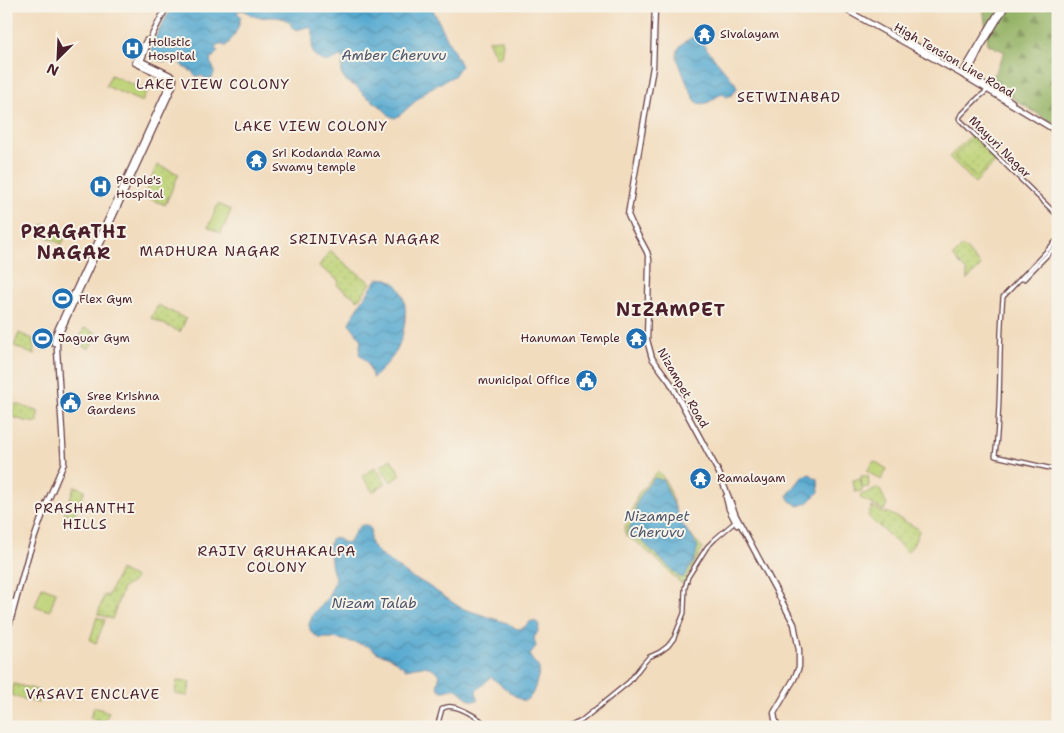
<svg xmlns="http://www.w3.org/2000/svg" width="1064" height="733" viewBox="0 0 1064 733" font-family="'Shantell Sans',sans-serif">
  <defs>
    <pattern id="grass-dots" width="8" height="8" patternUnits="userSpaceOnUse" patternTransform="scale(1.25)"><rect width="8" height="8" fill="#bdd276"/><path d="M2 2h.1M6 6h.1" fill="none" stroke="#a4b466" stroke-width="1.8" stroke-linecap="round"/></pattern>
    <pattern id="forest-firs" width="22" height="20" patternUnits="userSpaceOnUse" patternTransform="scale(1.25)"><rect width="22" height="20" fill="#96b467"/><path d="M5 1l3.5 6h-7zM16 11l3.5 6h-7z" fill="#7c9255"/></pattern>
    <pattern id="water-waves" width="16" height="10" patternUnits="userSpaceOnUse" patternTransform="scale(1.25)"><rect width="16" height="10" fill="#54a9d0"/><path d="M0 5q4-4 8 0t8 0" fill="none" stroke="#4889a9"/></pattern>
  </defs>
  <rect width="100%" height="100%" fill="#f7f3e8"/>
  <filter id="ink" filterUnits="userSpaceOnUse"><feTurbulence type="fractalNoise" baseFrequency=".02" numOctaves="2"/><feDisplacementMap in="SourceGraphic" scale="10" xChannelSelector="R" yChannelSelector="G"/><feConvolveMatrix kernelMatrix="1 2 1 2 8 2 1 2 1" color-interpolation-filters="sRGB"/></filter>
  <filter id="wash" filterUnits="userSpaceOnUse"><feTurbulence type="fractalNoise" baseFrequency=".0096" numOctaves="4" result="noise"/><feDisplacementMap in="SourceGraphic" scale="20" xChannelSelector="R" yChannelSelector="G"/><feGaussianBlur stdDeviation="1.12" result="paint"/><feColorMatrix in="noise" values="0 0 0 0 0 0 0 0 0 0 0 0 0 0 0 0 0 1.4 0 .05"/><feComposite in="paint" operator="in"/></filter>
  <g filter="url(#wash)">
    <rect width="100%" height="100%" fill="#f2dcbe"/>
    <g fill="url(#grass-dots)" stroke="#847850">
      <path d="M 502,39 L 503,44 L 501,57 L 496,57 L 488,40 Z"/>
      <path d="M 972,134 L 998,160 L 975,183 L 949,157 Z"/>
      <path d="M 157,165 L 179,174 L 165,205 L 144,196 Z"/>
      <path d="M 963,246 L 981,266 L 967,280 L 967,272 L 953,256 Z"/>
      <path d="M 330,250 L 348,266 L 371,283 L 358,300 L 337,285 L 339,281 L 319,266 Z"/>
      <path d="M 158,305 L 186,319 L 180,332 L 151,318 Z"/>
      <path d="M 84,328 L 96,333 L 89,349 L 77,343 Z"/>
      <path d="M 19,333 L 33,339 L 34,355 L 14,346 Z"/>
      <path d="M 15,404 C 20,404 30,410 38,411 L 38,423 L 25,421 L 10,416 Z"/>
      <path d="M 391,459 L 401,475 L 391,482 L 380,466 Z"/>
      <path d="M 375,467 L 386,483 L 373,492 L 362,476 Z"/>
      <path d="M 658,471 C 673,487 672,503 680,521 C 685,531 695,539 703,548 L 683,585 C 669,572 655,557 640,545 C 636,541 627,538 625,533 C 623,527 629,520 633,516 L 633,508 L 638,494 Z"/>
      <path d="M 75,486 L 85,490 L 74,516 L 64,512 Z"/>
      <path d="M 879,488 L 887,504 L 884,511 L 859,497 L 861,495 Z"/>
      <path d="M 872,507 L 886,514 L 887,512 L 917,528 L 919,531 C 916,539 914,546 907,552 L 880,527 L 881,524 L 879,527 L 868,516 Z"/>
      <path d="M 120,570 L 136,578 L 133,581 L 123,588 L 112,619 L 98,614 L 104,595 L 108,596 Z"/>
      <path d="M 97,617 L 105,620 L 96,643 L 90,640 Z"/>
      <path d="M 177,681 L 190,682 L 188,696 L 175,694 Z"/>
      <path d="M 14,684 L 41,691 L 38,703 L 10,695 Z"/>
      <path d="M 94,707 L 109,712 L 104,724 L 90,718 Z"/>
    </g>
    <path fill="url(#forest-firs)" stroke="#706a49" d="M 983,6 L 1058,6 L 1058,126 L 989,84 L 1005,52 L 988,44 Z"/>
    <g fill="#bdd276" stroke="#847850" fill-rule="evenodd">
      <path d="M 111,75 L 147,91 L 142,102 L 106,86 Z"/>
      <path d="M 972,134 L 998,160 L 975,183 L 949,157 ZM 972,138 L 994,160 L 976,178 L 954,157 Z"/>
      <path d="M 218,204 L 231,210 L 221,233 L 208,227 Z"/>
      <path d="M 43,224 L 66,234 L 62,244 L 38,233 Z"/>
      <path d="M 874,461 L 887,469 L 881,480 L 867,471 Z"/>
      <path d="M 861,476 L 868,476 L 869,487 L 862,488 L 862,491 L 855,492 L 853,480 L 860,479 L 862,487 Z"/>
      <path d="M 42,587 L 56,592 L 50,611 L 35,606 Z"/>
    </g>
    <g fill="url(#water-waves)" stroke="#4f647e">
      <path d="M 173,6 L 430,6 L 433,10 L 461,66 L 454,76 L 429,89 L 400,115 L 395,118 L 390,116 L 380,106 L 363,94 L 357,87 L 350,84 L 344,79 L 341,73 L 343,60 L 342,57 L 341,56 C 332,60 328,64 319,59 C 305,50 318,38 310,27 C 305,26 300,31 295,29 C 291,28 291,23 288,21 C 276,14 267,19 256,17 C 249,15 246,8 238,11 L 237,13 L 241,16 C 239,28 234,37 226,46 L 218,44 L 215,49 L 218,51 L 213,57 L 210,62 C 214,68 216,71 212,78 L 206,79 L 202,76 L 196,76 L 191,71 L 183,67 L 177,59 L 171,58 L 167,62 C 162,61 153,60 150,56 C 152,39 164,21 173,6 Z"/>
      <path d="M 693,37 C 698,37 700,38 702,43 L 735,83 L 737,88 L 732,95 L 727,97 L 723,94 C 717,95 713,101 706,103 C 703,104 700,104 698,103 C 691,98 681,67 677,58 C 676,47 683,42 693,37 Z"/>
      <path d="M 378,278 C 382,279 387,278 390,280 C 413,292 406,333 396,351 C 391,361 381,370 373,378 L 367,362 L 359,354 L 361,339 L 349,323 L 360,304 Z"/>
      <path d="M 810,474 L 818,480 L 819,492 L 808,503 L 799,506 L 790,501 L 787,496 L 803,476 Z"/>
      <path d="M 654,478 L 663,480 L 682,524 L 698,546 L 694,561 L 683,578 L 678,576 L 643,542 L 627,533 L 636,515 L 636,505 L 644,490 Z"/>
      <path d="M 362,525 L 367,525 L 371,529 L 370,540 L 372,546 L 382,556 L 411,577 L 424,583 L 461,608 L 507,623 L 517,629 L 523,628 L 531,621 C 544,621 538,632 534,638 L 536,647 L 530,655 C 531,661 537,663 539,669 C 540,672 538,674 538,677 C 535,686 534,697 524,701 C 514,697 500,684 491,677 L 476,691 L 478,699 L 476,701 C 465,701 465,692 456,689 C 451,687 442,696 438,687 C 436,684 439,679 440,675 C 430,663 420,666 406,669 L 390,657 L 378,653 L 368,646 L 335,638 L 319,638 L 311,632 L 309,625 L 310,621 L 313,614 L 328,597 L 334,584 L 335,578 L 332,569 L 329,547 L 331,539 L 335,537 L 343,542 L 348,543 C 354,537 354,529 362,525 Z"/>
    </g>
  </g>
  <g filter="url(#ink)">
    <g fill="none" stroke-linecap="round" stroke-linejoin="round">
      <defs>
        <g id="minor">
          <path d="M 988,90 L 978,98 L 961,115 L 959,118 L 960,120 L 1058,216"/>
          <path d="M 1058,239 L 1003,297 C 998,350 1002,403 995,456 L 1058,470"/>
          <path d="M 1021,279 L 1024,279 L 1058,244"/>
          <path d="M 437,727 L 442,709 C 445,707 449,706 453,707 C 462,708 483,720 488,727"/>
          <path d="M 568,727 L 581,721 L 629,682 L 642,665 L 649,657 L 660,652 L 668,646 L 674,638 L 684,613 L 685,588 L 688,577 L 707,547 L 715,539 L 735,522"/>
        </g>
        <g id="major">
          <path d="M 655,6 L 653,67 L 628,215 L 633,226 L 647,252 L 649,259 L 649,267 L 647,340 L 652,358 L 670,382 L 719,473 L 736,516 L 794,624 L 799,650 L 799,667 L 794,679 L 774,713 L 775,719 L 778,727"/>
          <path d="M 839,6 L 963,75 L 1058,132"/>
          <path d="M 1006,6 L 981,47 L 967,75 L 995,91 L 1012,102"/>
          <path d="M 905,39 L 937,58"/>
          <path d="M 963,75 L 963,72 L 1002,6"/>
          <path d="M 54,343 L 55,335 L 170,83 L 170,80 L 168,78 L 135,63 L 146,41"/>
          <path d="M 726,497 L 729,509 L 737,525"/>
          <path d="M 7,624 L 13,602"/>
          <path d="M 6,637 L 28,556 L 46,505 L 64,463 L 57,350 L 57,339 L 173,86 L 174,79 L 170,75 L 141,61 L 149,41 L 167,6"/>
        </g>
      </defs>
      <use href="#minor" stroke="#633b41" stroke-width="5.5"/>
      <use href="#major" stroke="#633b41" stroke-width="7"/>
      <use href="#minor" stroke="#fff" stroke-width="3"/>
      <use href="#major" stroke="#fff" stroke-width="4.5"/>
    </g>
  </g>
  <defs>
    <symbol id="temple-disc" viewBox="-11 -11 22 22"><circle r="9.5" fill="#1f6fb2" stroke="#f7f3e8"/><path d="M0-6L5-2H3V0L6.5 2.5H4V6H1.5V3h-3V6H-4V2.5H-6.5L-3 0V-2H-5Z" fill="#fff"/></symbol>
    <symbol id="hospital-disc" viewBox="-11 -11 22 22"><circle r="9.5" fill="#1f6fb2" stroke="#f7f3e8"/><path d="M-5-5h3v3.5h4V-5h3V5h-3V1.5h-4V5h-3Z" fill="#fff"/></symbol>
    <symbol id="stadium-disc" viewBox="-11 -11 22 22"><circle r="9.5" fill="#1f6fb2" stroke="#f7f3e8"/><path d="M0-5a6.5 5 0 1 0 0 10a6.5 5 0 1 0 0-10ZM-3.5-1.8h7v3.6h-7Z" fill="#fff"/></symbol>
    <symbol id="civic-disc" viewBox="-11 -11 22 22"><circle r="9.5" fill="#1f6fb2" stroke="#f7f3e8"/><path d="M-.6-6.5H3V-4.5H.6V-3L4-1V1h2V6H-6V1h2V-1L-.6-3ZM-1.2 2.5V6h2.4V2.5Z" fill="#fff"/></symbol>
  </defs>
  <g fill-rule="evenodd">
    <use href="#temple-disc" x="692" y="22" width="25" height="25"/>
    <use href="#hospital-disc" x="120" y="36" width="25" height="25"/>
    <use href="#temple-disc" x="244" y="148" width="25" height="25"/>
    <use href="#hospital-disc" x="88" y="174" width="25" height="25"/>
    <use href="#stadium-disc" x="50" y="286" width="25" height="25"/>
    <use href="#stadium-disc" x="30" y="326" width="25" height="25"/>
    <use href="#temple-disc" x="624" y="326" width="25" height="25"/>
    <use href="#civic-disc" x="574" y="368" width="25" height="25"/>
    <use href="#civic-disc" x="58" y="390" width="25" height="25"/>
    <use href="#temple-disc" x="688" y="466" width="25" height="25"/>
  </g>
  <g text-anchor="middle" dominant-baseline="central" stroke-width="4" stroke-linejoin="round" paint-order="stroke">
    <g font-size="12" fill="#4a1f2b" stroke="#f7f3e8" text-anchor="start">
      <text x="720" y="34">Sivalayam</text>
      <text x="148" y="42">Holistic<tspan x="148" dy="14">Hospital</tspan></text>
      <text x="272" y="153">Sri Kodanda Rama<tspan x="272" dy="14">Swamy temple</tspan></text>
      <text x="116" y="180">People's<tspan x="116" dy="14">Hospital</tspan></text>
      <text x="79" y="299">Flex Gym</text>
      <text x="58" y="338">Jaguar Gym</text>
      <text x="620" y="338" text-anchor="end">Hanuman Temple</text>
      <text x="570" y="380" text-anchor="end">municipal Office</text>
      <text x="87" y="396">Sree Krishna<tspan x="87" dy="14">Gardens</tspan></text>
      <text x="717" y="478">Ramalayam</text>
    </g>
    <g font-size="12" fill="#4a1f2b" stroke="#f7f3e8">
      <text transform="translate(954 60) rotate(30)">High Tension Line Road</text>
      <text transform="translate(1000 147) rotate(45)">Mayuri Nagar</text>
      <text transform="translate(683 388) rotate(60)">Nizampet Road</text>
    </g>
    <g font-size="14" font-style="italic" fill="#4e566d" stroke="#f7f3e8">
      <text x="394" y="55">Amber Cheruvu</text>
      <text x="657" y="516">Nizampet<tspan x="657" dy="16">Cheruvu</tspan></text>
      <text x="374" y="603">Nizam Talab</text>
    </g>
    <g font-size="14" letter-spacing="1" fill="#4a1f2b" stroke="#f7f3e8">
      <text x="213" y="84">LAKE VIEW COLONY</text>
      <text x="789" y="97">SETWINABAD</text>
      <text x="311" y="126">LAKE VIEW COLONY</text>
      <text x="365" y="239">SRINIVASA NAGAR</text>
      <text x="210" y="251">MADHURA NAGAR</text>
      <text x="85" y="508">PRASHANTHI<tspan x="85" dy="16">HILLS</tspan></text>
      <text x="277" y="551">RAJIV GRUHAKALPA<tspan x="277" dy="16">COLONY</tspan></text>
      <text x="93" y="694">VASAVI ENCLAVE</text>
    </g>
    <g font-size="18" font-weight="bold" letter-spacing="1" fill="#4a1f2b" stroke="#f7f3e8">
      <text x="74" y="232">PRAGATHI<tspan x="74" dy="21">NAGAR</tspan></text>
      <text x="671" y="310">NIZAMPET</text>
    </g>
  </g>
  <rect width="1064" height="733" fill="none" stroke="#f7f3e8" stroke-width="25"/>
  <g transform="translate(58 58) rotate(204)" stroke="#f7f3e8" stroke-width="4" paint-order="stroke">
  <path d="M0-4L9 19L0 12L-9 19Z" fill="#4a1f2b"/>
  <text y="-8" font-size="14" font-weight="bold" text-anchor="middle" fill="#4a1f2b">N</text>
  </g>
</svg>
